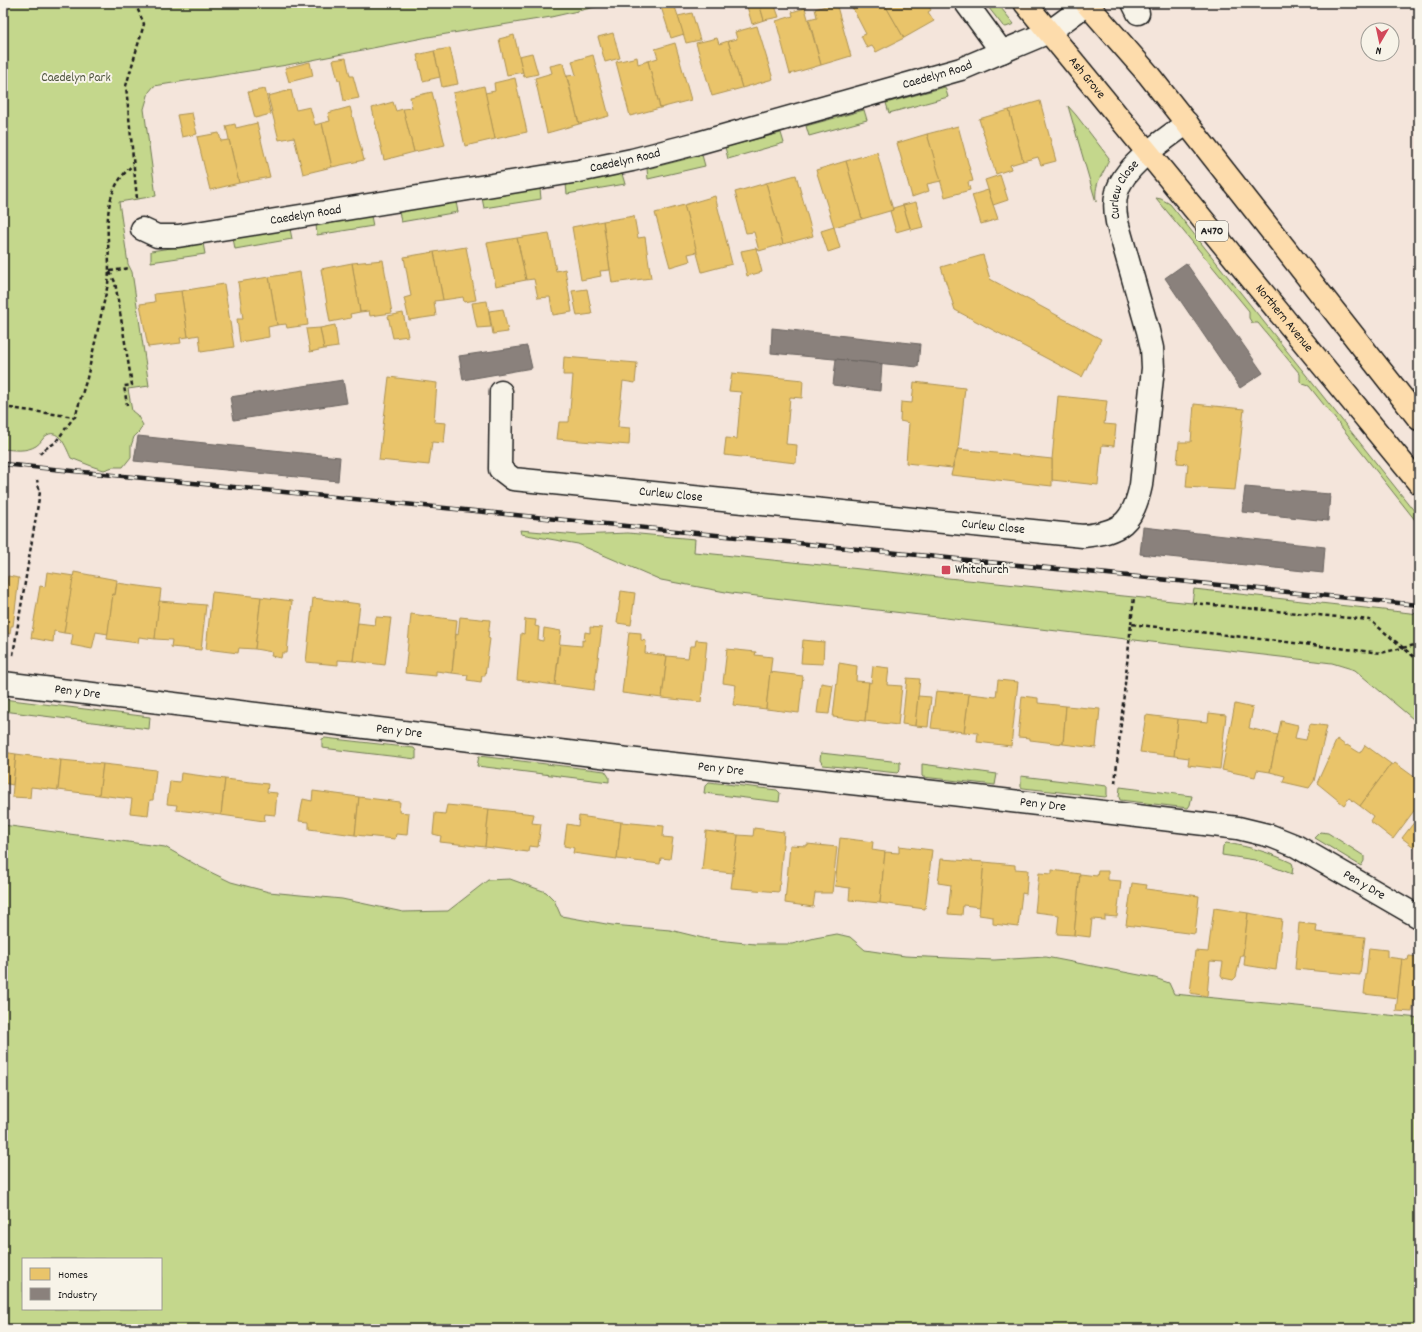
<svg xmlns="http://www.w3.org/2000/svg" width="1422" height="1332" viewBox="0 0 1422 1332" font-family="Dekko,sans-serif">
  <rect width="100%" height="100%" fill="#f4e5db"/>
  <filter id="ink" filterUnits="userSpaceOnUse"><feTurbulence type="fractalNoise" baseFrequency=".025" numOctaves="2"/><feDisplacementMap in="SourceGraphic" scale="8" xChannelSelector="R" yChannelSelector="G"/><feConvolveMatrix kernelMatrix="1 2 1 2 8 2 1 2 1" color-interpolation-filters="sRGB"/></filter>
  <g filter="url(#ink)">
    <g fill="#c4d78c" stroke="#707a54" fill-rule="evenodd">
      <path d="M 3,3 L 613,3 L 551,17 L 428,37 L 287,65 L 154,86 L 149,92 L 144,109 L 156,196 L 119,202 L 128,264 L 132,272 L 149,386 L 128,389 L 132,411 L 137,415 L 143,425 L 139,432 L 134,437 L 131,446 L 131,457 L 123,467 L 113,467 L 104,470 L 94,467 L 71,458 C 67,450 60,428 47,435 C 43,437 41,443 36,446 C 26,452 14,450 3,449 Z"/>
      <path d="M 985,3 L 997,3 L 1014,24 L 1006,27 L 1003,26 Z"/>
      <path d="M 945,87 L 948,97 L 889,113 L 886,103 Z"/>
      <path d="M 1068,106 L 1076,115 L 1109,158 C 1104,177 1094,178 1096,202 Z"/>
      <path d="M 864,110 L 867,120 L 809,136 L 806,126 Z"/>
      <path d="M 781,133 L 784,143 L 728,159 L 725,147 Z"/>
      <path d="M 702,155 L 705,166 L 648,179 L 647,169 Z"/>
      <path d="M 622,174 L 625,184 L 567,194 L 566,184 Z"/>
      <path d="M 540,189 L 541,199 L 484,208 L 482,198 Z"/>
      <path d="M 1156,198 L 1161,199 L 1170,204 L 1419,517 L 1419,525 L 1309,386 L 1303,384 L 1300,381 L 1300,374 L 1258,323 L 1252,323 L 1249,318 L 1249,311 Z"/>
      <path d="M 456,202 L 458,212 L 401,222 L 399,211 Z"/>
      <path d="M 371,216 L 373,226 L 317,235 L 316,224 Z"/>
      <path d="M 290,229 L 292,239 L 235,249 L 233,238 Z"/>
      <path d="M 203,243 L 205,254 L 151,262 L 151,251 Z"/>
      <path d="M 520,530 L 578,535 L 628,533 L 695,539 L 694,552 L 1192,603 L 1194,589 L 1419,614 L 1419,724 L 1355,670 L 1332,663 L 731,593 L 661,580 L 578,544 L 521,534 Z"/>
      <path d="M 3,699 L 150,717 L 149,729 L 3,711 Z"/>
      <path d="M 325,738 L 414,748 L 416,751 L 416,759 L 322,748 L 322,739 Z"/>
      <path d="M 821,753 L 900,762 L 900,770 L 897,773 L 823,765 L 820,760 Z"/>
      <path d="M 479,756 L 605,771 L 609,777 L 609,782 L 477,766 Z"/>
      <path d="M 922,764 L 997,774 L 995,785 L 923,777 L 922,776 Z"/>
      <path d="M 1021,776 L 1107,786 L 1107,796 L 1105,797 L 1023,788 L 1021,787 Z"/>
      <path d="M 709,782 L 777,790 L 780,793 L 779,802 L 704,793 L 705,786 Z"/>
      <path d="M 1120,787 L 1192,796 L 1190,805 L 1188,808 L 1120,800 L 1119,797 Z"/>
      <path d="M 3,825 L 165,847 L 200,867 L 231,882 L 269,892 L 342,899 L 403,912 L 448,911 L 488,880 L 510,879 L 546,892 L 554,900 L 561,916 L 612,925 L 670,930 L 707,939 L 755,944 L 792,944 L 815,938 L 837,934 L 850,937 L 865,950 L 905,956 L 994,960 L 1046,957 L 1155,978 L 1169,983 L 1174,994 L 1419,1018 L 1419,1329 L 3,1329 ZM 23,1259 L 161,1259 L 161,1309 L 23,1309 Z"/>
      <path d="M 1321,832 L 1328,833 L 1364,856 L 1364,861 L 1361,866 L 1315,838 Z"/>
      <path d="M 1226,843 C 1250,847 1269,852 1292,863 L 1293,866 L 1292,874 L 1255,860 L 1222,855 L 1223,846 Z"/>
    </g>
    <g fill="#e9c46a" stroke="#ac9253">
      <path d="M 746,3 L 759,3 L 764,20 L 752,24 Z"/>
      <path d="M 759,3 L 774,3 L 779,17 L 764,20 Z"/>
      <path d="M 836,3 L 851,56 L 821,65 L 809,19 L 817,17 L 815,9 Z"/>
      <path d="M 855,3 L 884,3 L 904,38 L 876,52 L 872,46 L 867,48 L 861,36 L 866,34 L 851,5 Z"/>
      <path d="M 884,3 L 923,3 L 924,5 L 927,3 L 931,10 L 928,12 L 934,21 L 904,38 Z"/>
      <path d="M 674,4 L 684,34 L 671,38 L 661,7 Z"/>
      <path d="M 805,8 L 821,65 L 790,74 L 776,21 L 793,16 L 792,12 Z"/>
      <path d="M 692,13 L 700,40 L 686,43 L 678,16 Z"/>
      <path d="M 757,26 L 773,79 L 742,88 L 728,41 L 737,39 L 735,32 Z"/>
      <path d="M 613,33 L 620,58 L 605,62 L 598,37 Z"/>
      <path d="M 514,35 L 523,72 L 507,75 L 499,39 Z"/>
      <path d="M 717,38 L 719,44 L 728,41 L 742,88 L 712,96 L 696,43 Z"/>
      <path d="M 675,43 L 691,100 L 660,108 L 648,61 L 658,58 L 655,49 Z"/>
      <path d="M 450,48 L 458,84 L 442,87 L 434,51 Z"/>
      <path d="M 434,51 L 440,77 L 423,81 L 417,55 Z"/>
      <path d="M 532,53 L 538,74 L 524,77 L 519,56 Z"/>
      <path d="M 593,55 L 609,116 L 579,124 L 567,76 L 576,75 L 572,61 Z"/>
      <path d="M 637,57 L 638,64 L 648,61 L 660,108 L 630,116 L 616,62 Z"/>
      <path d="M 346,58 L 350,76 L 353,76 L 359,98 L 344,101 L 340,80 L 338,80 L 333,60 Z"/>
      <path d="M 310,62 L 313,76 L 289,82 L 285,68 Z"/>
      <path d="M 563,63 L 579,124 L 547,133 L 535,78 L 552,73 L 550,66 Z"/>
      <path d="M 515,78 L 527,132 L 495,139 L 485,93 L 495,91 L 494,83 Z"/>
      <path d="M 484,86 L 495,139 L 465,146 L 453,93 Z"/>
      <path d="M 265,89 L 271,114 L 255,118 L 248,92 Z"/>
      <path d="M 291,90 L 296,110 L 310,107 L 315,125 L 322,123 L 332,167 L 303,174 L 294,137 L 279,140 L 268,96 Z"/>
      <path d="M 432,92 L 445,145 L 414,152 L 403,109 L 412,108 L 410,97 Z"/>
      <path d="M 1040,101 L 1056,161 L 1041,165 L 1038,157 L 1023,161 L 1009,110 Z"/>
      <path d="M 393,102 L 396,111 L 403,109 L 414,152 L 384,160 L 372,108 Z"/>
      <path d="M 350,107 L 364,160 L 332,167 L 322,123 L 330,121 L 328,113 Z"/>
      <path d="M 1009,110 L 1023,161 L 1010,165 L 1011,169 L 996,174 L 979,119 Z"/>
      <path d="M 192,113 L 197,134 L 182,137 L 177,115 Z"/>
      <path d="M 257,123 L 270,177 L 239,183 L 226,126 L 235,124 L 236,128 Z"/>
      <path d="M 958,126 L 973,181 L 968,182 L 970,190 L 945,197 L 927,134 Z"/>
      <path d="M 219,133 L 221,141 L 229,140 L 239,183 L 210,190 L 197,137 Z"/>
      <path d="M 927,134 L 941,181 L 927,184 L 929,191 L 912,197 L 897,143 Z"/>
      <path d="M 877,152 L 893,210 L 862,219 L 846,161 Z"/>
      <path d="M 846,161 L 862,219 L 834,227 L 816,170 Z"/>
      <path d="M 796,175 L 813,236 L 783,244 L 766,183 Z"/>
      <path d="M 1000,175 L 1008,200 L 993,205 L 985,180 Z"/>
      <path d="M 766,183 L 783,244 L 759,251 L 754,232 L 746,233 L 735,192 Z"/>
      <path d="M 988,190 L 998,219 L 981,224 L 972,195 Z"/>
      <path d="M 715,196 L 732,264 L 702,272 L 684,205 Z"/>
      <path d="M 916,202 L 923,227 L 911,230 L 903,205 Z"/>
      <path d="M 684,205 L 697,252 L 688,254 L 690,261 L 670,267 L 655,213 Z"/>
      <path d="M 903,205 L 910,228 L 896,232 L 890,211 L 893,210 L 893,208 Z"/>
      <path d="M 634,216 L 638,238 L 645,237 L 651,278 L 612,283 L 603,221 Z"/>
      <path d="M 603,221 L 610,270 L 600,271 L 601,276 L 581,280 L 572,227 Z"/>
      <path d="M 834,227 L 840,248 L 828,252 L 821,231 Z"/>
      <path d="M 549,233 L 556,271 L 565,269 L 572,312 L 553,315 L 550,297 L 538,298 L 534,279 L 526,280 L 517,238 Z"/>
      <path d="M 517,238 L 526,280 L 496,286 L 487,243 Z"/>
      <path d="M 466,247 L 476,300 L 464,302 L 463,297 L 443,300 L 434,252 Z"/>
      <path d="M 756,248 L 762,272 L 747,276 L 741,251 Z"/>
      <path d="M 434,252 L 443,300 L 434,301 L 436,316 L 409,320 L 404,298 L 411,296 L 404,257 Z"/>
      <path d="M 983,255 L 990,279 L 1101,339 L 1082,377 L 955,310 L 941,267 Z"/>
      <path d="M 383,260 L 392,313 L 370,316 L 369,311 L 360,312 L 352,263 Z"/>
      <path d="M 352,263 L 360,312 L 350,314 L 351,318 L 330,322 L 321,269 Z"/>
      <path d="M 300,272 L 308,325 L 287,328 L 286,324 L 277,325 L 269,277 Z"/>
      <path d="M 269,277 L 277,325 L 268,327 L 269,337 L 240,342 L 237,319 L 243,319 L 238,282 Z"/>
      <path d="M 224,284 L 234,347 L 201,352 L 199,335 L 188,337 L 181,291 Z"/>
      <path d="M 587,289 L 592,314 L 577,316 L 572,291 Z"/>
      <path d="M 181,291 L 188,337 L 180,338 L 181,343 L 148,347 L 140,304 L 155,302 L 154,294 Z"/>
      <path d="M 487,301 L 491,327 L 477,328 L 472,303 Z"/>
      <path d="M 503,309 L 508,332 L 493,334 L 489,311 Z"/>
      <path d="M 403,313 L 408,336 L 393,338 L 388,316 Z"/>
      <path d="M 335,325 L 338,347 L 324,349 L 320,328 Z"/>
      <path d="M 320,328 L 324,349 L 310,352 L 306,329 Z"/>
      <path d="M 564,357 L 637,363 L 635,383 L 623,381 L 618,427 L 630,428 L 629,445 L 557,439 L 559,422 L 569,422 L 573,375 L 563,375 Z"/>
      <path d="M 732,373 L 803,380 L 802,398 L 790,397 L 786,444 L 797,445 L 796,463 L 724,455 L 726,438 L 737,439 L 741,392 L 729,391 Z"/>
      <path d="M 389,377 L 437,383 L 434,422 L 446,423 L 444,443 L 432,442 L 429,465 L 379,460 Z"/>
      <path d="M 914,382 L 965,388 L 958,449 L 952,468 L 906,463 L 909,423 L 900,421 L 901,402 L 912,403 Z"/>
      <path d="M 1058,396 L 1107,401 L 1104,424 L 1116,425 L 1114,446 L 1102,445 L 1098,485 L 1052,480 L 1052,459 Z"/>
      <path d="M 1194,404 L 1244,409 L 1235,490 L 1186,487 L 1188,464 L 1177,463 L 1179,442 L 1191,442 Z"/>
      <path d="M 958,449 L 1052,459 L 1052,486 L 951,475 Z"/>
      <path d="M 47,572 L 74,576 L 64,633 L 54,631 L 53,642 L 31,638 L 40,586 L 45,587 Z"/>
      <path d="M 74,572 L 117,580 L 115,595 L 113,594 L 108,634 L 96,632 L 92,649 L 71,645 L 73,634 L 64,633 Z"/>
      <path d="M 8,576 L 19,578 L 13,626 L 11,626 L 10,634 L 3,632 L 3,583 L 7,584 Z"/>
      <path d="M 117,583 L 161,589 L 155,639 L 139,637 L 138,643 L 107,639 L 113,594 L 115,595 Z"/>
      <path d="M 621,591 L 635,593 L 631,625 L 617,623 Z"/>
      <path d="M 212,592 L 261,597 L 255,649 L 239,648 L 238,653 L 206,649 Z"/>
      <path d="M 261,597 L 292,601 L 287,653 L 282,653 L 281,658 L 271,656 L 272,652 L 255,649 Z"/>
      <path d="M 313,598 L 360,604 L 353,661 L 338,660 L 338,665 L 306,662 Z"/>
      <path d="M 159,601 L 206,605 L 201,650 L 171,647 L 172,640 L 155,639 Z"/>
      <path d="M 411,614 L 457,620 L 452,673 L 436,671 L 436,676 L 405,673 Z"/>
      <path d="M 376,617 L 391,618 L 385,665 L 353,661 L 358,623 L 375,625 Z"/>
      <path d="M 460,617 L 490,620 L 488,638 L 490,639 L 485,676 L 482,676 L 481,682 L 467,680 L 468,675 L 452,673 L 456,634 L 458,635 Z"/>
      <path d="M 525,619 L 536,620 L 535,626 L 539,627 L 538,640 L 543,641 L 544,628 L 561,631 L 555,685 L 517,680 L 521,633 L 524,634 Z"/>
      <path d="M 590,627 L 602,628 L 594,690 L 555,685 L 560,644 L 582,646 L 582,640 L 584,641 L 585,632 L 590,633 Z"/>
      <path d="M 629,632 L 641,633 L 641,640 L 646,641 L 645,653 L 667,656 L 662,698 L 622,693 Z"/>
      <path d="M 696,640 L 707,641 L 701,702 L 662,698 L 667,656 L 688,658 L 690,646 L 695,646 Z"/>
      <path d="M 803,640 L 824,642 L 823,664 L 801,663 Z"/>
      <path d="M 727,649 L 756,652 L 755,655 L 772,657 L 766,709 L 733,705 L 736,685 L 723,683 Z"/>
      <path d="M 839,663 L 857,666 L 856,681 L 869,682 L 865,721 L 833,717 Z"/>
      <path d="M 873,666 L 889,668 L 887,685 L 902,686 L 898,725 L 865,721 L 869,682 L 871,683 Z"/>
      <path d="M 770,672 L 803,676 L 799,713 L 766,709 Z"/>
      <path d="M 907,678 L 920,679 L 915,726 L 902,724 Z"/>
      <path d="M 998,680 L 1018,682 L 1011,746 L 977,742 L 978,733 L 964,732 L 969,694 L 996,697 Z"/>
      <path d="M 821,683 L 833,685 L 829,714 L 817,713 Z"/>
      <path d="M 936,691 L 969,694 L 964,732 L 931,728 Z"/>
      <path d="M 918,696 L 931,697 L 928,727 L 915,726 Z"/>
      <path d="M 1022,696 L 1038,698 L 1038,703 L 1066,706 L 1063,744 L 1030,740 L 1030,738 L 1018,737 Z"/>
      <path d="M 1235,704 L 1253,708 L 1249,728 L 1278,735 L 1270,772 L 1257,770 L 1255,777 L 1222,770 Z"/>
      <path d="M 1066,706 L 1100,709 L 1096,748 L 1063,744 Z"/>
      <path d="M 1209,713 L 1226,715 L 1220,769 L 1188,765 L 1189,758 L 1174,756 L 1178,719 L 1208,722 Z"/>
      <path d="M 1146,715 L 1178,719 L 1174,756 L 1140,752 Z"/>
      <path d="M 1281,721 L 1298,725 L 1295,738 L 1306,740 L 1310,724 L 1327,726 L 1314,781 L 1309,788 L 1283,782 L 1285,776 L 1270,772 Z"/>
      <path d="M 1337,739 L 1346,746 L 1347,745 L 1360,753 L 1365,745 L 1391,764 L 1360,806 L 1349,798 L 1344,805 L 1317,783 Z"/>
      <path d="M 3,752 L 16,754 L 13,785 L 3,783 Z"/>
      <path d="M 16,754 L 61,760 L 58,790 L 31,787 L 30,798 L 12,797 Z"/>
      <path d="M 61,760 L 103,764 L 99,795 L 58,790 Z"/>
      <path d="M 1395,763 L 1417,779 L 1415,782 L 1419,785 L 1419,804 L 1393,839 L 1370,821 L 1373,816 L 1360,806 L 1391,764 L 1393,765 Z"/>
      <path d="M 103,764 L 156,770 L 153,800 L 150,800 L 148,815 L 130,813 L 132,799 L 99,795 Z"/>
      <path d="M 181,773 L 225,779 L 221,815 L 176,810 L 177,805 L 167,804 L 170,781 L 180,782 Z"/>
      <path d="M 225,779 L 268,784 L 267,792 L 277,793 L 275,815 L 265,814 L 264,821 L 221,815 Z"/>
      <path d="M 313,791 L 359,797 L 355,835 L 309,829 L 309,822 L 299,821 L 303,799 L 312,801 Z"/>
      <path d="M 359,797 L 400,802 L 399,812 L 409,813 L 407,835 L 396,834 L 395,839 L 355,835 Z"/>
      <path d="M 447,805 L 489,809 L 485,847 L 440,842 L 441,836 L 433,834 L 435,813 L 445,814 Z"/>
      <path d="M 489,809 L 534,814 L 532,823 L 541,824 L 538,847 L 529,846 L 528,852 L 485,847 Z"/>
      <path d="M 579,816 L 621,822 L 617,859 L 573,853 L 574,848 L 564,846 L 567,824 L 578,826 Z"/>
      <path d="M 1419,816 L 1419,843 L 1417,842 L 1414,847 L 1402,838 Z"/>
      <path d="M 621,822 L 664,826 L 663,837 L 673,838 L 670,859 L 661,858 L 660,864 L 617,859 Z"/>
      <path d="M 754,828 L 784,832 L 779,892 L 731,888 L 738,835 L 753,836 Z"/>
      <path d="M 706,831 L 738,835 L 733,873 L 702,870 Z"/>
      <path d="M 840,838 L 873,842 L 872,850 L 885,852 L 880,903 L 849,900 L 850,888 L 835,886 Z"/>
      <path d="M 807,844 L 837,847 L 832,893 L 815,893 L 813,907 L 785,903 L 790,845 L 807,846 Z"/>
      <path d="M 899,846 L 932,850 L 925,909 L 880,903 L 885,852 L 899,853 Z"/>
      <path d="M 941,859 L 984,862 L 980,907 L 963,905 L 962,915 L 948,914 L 951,885 L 938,883 Z"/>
      <path d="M 984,862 L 1015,865 L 1015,869 L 1028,870 L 1026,894 L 1022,893 L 1018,927 L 993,924 L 993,917 L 979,915 Z"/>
      <path d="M 1052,870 L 1080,874 L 1074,935 L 1057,934 L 1059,915 L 1035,912 L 1039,873 L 1052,874 Z"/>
      <path d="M 1098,871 L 1108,871 L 1108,880 L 1121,881 L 1117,917 L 1105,916 L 1105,920 L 1092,919 L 1090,937 L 1074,935 L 1080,874 L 1097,876 Z"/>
      <path d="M 1132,883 L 1147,885 L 1146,889 L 1199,896 L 1195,934 L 1126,925 Z"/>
      <path d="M 1214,908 L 1248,913 L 1243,955 L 1241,955 L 1236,977 L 1233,980 L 1223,978 L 1221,975 L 1223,962 L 1210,961 L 1207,996 L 1190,993 L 1195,951 L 1208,952 Z"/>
      <path d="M 1248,913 L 1282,919 L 1276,970 L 1244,965 L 1245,956 L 1243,955 Z"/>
      <path d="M 1299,923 L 1317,925 L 1316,932 L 1365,937 L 1360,975 L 1295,969 Z"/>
      <path d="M 1369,948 L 1387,950 L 1387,957 L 1402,959 L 1398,998 L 1364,994 Z"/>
      <path d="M 1409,956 L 1419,957 L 1419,1000 L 1414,1000 L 1412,1012 L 1396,1011 L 1402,959 L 1408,960 Z"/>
    </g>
    <g fill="#8a817c" stroke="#69635f">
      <path d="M 1186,263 L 1263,373 L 1240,388 L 1165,278 Z"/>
      <path d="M 772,328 L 920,344 L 918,367 L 771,353 Z"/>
      <path d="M 527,346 L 532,368 L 463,380 L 459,356 Z"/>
      <path d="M 836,359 L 882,364 L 880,391 L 833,385 Z"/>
      <path d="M 343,380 L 347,403 L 234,420 L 230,397 Z"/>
      <path d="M 138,436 L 340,457 L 338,481 L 134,461 Z"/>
      <path d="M 1245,487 L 1330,494 L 1328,521 L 1242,512 Z"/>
      <path d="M 1143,527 L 1325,547 L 1323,573 L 1140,554 Z"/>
    </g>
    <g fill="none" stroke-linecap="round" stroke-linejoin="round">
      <defs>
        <g id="minor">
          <path d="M 966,3 L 1002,52"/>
          <path d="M 1133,3 L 1138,13"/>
          <path id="s1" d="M 142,229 L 157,236 L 178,236 L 579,171 L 632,160 L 698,143 L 961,69 L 1049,32 L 1087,4"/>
          <path id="s2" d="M 501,392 L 500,469 L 513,479 L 1083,536 C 1121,532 1133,523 1141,485 L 1153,368 L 1152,348 L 1148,331 L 1117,222 C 1115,212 1114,202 1117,192 C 1124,165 1166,139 1187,123"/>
          <path id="s3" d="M 3,683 L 609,757 L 952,794 L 1238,828 L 1271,836 L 1296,846 L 1419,917"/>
        </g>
        <g id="trunk">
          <path id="s4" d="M 1025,3 L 1419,483"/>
          <path d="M 1086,3 L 1148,74 L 1419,419"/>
        </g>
      </defs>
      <use href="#minor" stroke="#1c1c1c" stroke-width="25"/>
      <use href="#trunk" stroke="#1c1c1c" stroke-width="25"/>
      <g stroke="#1c1c1c" stroke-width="2.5" stroke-dasharray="4 3" stroke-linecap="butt">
        <path d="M 135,3 L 144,24 L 126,86 L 137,199"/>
        <path d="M 110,271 L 130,268"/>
        <path d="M 110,272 L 115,282 L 132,385 L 124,386 L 127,405"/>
        <path d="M 3,407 L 75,417 L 87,378 L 108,284 C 113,241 94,198 133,165"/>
        <path d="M 40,454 L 43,450 L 55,443 L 74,417"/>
        <path d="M 1193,603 L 1370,620 L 1419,661"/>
        <path d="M 1131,624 L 1134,597"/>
        <path d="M 13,655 L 40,492 L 37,480"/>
        <path d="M 1115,783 L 1131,624 L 1381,653 L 1419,644"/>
      </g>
      <use href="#minor" stroke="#f7f3e8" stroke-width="22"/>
      <use href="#trunk" stroke="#fddcac" stroke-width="22"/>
      <defs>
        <path id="rail" d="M 3,464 L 1419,605"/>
      </defs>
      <use href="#rail" stroke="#1c1c1c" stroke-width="4.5"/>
      <use href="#rail" stroke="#f7f3e8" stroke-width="3" stroke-dasharray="9" stroke-linecap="butt"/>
    </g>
  </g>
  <rect fill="#d1495b" stroke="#f7f3e8" stroke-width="1.5" x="941" y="565" width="10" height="10" rx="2"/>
  <g text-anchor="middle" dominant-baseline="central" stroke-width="4" stroke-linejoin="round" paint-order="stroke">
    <rect fill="#f7f3e8" stroke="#5e5c59" stroke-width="1" x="1196" y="221" width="32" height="20" rx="3"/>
    <g font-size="12" font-weight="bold" fill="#1c1c1c">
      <text x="1212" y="231">A470</text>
    </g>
    <g font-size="13" fill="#1c1c1c" stroke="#f7f3e8">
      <text stroke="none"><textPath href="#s1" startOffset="815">Caedelyn Road</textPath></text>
      <text stroke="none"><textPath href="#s4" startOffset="97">Ash Grove</textPath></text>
      <text stroke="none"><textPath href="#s1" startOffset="491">Caedelyn Road</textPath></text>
      <text stroke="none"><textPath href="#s2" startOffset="1055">Curlew Close</textPath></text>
      <text stroke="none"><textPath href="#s1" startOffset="167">Caedelyn Road</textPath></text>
      <text stroke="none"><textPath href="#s4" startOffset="408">Northern Avenue</textPath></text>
      <text stroke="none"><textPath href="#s2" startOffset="252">Curlew Close</textPath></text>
      <text stroke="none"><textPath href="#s2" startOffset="576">Curlew Close</textPath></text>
      <text stroke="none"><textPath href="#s3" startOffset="75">Pen y Dre</textPath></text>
      <text stroke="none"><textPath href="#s3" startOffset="399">Pen y Dre</textPath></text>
      <text stroke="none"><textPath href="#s3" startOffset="723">Pen y Dre</textPath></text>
      <text stroke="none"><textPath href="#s3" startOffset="1047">Pen y Dre</textPath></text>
      <text stroke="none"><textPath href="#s3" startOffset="1383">Pen y Dre</textPath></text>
    </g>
    <g font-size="13" fill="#4e543e" stroke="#f7f3e8">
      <text x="76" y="78">Caedelyn Park</text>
    </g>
    <g font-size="13" fill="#1c1c1c" stroke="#f7f3e8" text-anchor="start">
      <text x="955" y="570">Whitchurch</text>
    </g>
  </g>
  <rect width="1422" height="1332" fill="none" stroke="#f7f3e8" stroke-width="16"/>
  <rect x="8" y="8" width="1406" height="1316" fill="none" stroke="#1c1c1c" stroke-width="1.5" filter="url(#ink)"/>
  <rect x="22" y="1258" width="140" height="52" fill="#f7f3e8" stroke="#9f9d96"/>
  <rect x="30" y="1268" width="20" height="12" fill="#e9c46a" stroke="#9f9d96"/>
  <text x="58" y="1278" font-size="12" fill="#1c1c1c">Homes</text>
  <rect x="30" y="1288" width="20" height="12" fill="#8a817c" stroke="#9f9d96"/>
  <text x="58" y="1298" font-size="12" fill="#1c1c1c">Industry</text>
  <g transform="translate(1380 42) rotate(189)"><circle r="19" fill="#f7f3e8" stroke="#9f9d96"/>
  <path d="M0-3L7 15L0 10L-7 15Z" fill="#d1495b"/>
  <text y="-6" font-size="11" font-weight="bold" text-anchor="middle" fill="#1c1c1c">N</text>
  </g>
</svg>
